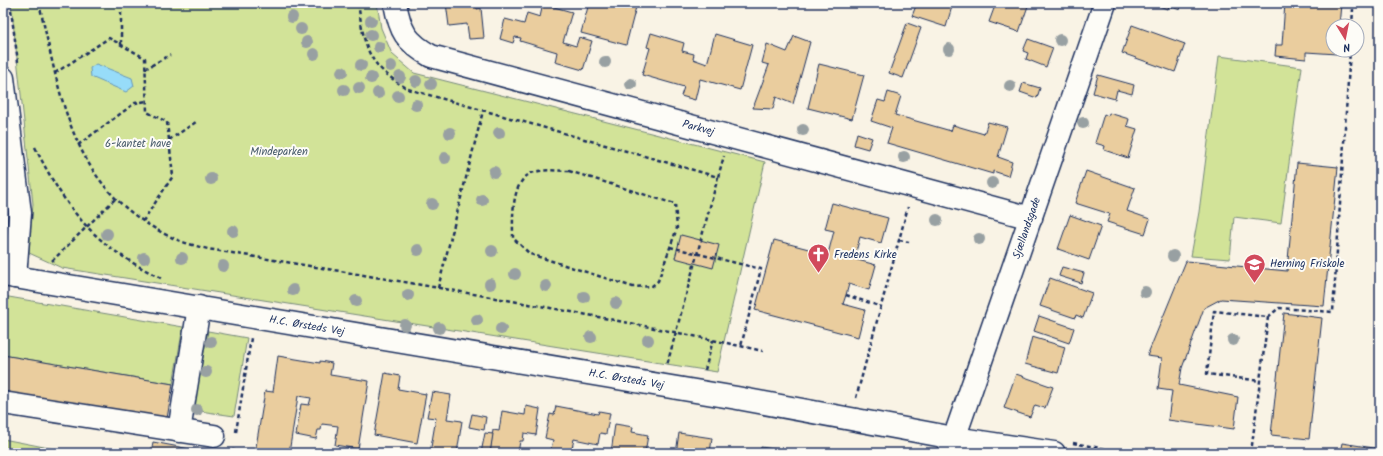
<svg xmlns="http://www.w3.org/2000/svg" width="1383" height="456" viewBox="0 0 1383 456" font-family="Kalam,sans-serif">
  <rect width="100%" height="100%" fill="#f9f3e5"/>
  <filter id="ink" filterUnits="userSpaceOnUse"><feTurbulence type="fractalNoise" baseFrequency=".025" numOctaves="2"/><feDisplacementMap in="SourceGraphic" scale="8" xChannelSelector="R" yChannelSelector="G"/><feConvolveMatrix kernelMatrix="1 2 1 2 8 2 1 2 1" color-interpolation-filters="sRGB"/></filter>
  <g filter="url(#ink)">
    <g fill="#d2e398" stroke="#76897b">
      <path d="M 11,3 L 377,3 L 381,28 L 392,54 L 414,73 L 765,162 L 717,372 L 62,268 L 29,253 L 33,204 Z"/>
      <path d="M 1219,56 L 1302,67 L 1281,223 L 1234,217 L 1230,259 L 1191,256 L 1199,212 Z"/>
      <path d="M 3,296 L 183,327 L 173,384 L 3,355 Z"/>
      <path d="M 208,331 L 247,338 L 234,416 L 193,410 Z"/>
      <path d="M 3,439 L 75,453 L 3,453 Z"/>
    </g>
    <path fill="#97dcf9" stroke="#6597bb" d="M 96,64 L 132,78 L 134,86 L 126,92 L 91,77 L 90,68 Z"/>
    <g fill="#eacd9e" stroke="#1b2f5e">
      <path d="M 446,3 L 476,3 L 477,9 L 481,8 L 484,38 L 469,39 L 467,24 L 449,26 Z"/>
      <path d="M 589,3 L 637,3 L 626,45 L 581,33 Z"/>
      <path d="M 917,3 L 953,3 L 946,27 L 912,16 Z"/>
      <path d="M 996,3 L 1029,3 L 1019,32 L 989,22 Z"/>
      <path d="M 1148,3 L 1182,3 L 1180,10 L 1169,6 L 1168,9 Z"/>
      <path d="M 1285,3 L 1341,4 L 1339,26 L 1333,26 L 1333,50 L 1337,50 L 1337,54 L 1306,52 L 1306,59 L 1275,56 L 1276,45 L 1282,45 Z"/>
      <path d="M 543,4 L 572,12 L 563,42 L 576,46 L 579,37 L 592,41 L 583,70 L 555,62 L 557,52 L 520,41 L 521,38 L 515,37 L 513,43 L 500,39 L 505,19 L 524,24 L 527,13 L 540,17 Z"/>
      <path d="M 907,23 L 921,28 L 903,78 L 889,73 Z"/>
      <path d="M 1132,25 L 1185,44 L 1175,72 L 1122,53 Z"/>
      <path d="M 651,33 L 684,43 L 682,51 L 694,54 L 693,59 L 707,64 L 715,34 L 752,45 L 740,90 L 700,79 L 695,100 L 681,96 L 684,87 L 642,75 L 650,48 L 647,47 Z"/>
      <path d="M 794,36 L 810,42 L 793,104 L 776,97 L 773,109 L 753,108 L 769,65 L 762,63 L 767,44 L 787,52 Z"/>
      <path d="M 1028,39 L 1053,48 L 1046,67 L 1026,59 L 1028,53 L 1023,51 Z"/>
      <path d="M 819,64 L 864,75 L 852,119 L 808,108 Z"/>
      <path d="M 1098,75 L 1134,85 L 1132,94 L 1117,90 L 1115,99 L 1093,93 Z"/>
      <path d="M 1023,83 L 1040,88 L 1037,98 L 1020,92 Z"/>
      <path d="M 888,92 L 901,96 L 895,115 L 951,131 L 953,125 L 984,134 L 988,122 L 1007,127 L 998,157 L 1012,162 L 1008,176 L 993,171 L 993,174 L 887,143 L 892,128 L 871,121 L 878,100 L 885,102 Z"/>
      <path d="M 1109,113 L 1129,119 L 1127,126 L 1137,129 L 1128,158 L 1104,150 L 1105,146 L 1095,143 L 1104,114 L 1108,116 Z"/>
      <path d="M 857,133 L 872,138 L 868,149 L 854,145 Z"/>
      <path d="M 1297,163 L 1338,167 L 1324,306 L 1221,299 L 1204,308 L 1182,368 L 1179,385 L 1238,397 L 1234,429 L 1168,420 L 1172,391 L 1158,389 L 1162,358 L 1147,356 L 1186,261 L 1287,271 Z"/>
      <path d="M 1086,171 L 1135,188 L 1127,211 L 1150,219 L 1145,234 L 1107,222 L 1110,214 L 1075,203 Z"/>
      <path d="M 832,203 L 888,218 L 881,243 L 860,237 L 854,259 L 876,265 L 869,290 L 849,284 L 846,295 L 843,304 L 865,310 L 858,337 L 755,310 L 774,240 L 828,254 L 834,231 L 825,229 Z"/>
      <path d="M 1070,215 L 1101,226 L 1089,260 L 1058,249 Z"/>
      <path d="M 681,235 L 719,245 L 713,268 L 675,258 Z"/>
      <path d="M 1062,267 L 1084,273 L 1081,283 L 1059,276 Z"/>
      <path d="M 1050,278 L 1092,293 L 1083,318 L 1076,315 L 1075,318 L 1040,306 Z"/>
      <path d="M 1284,313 L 1322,318 L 1309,439 L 1271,435 Z"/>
      <path d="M 1039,316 L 1074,328 L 1069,343 L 1034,331 Z"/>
      <path d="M 1032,337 L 1065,347 L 1058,373 L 1025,364 Z"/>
      <path d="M 3,355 L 173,384 L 166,424 L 3,396 Z"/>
      <path d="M 278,356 L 320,363 L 320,361 L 332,363 L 330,375 L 369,381 L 358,449 L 335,445 L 338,426 L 322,424 L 321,430 L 318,430 L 316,439 L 296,435 L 301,404 L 309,405 L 311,398 L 298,396 L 289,453 L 255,453 L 265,391 L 273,392 Z"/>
      <path d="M 385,373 L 400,376 L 398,389 L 426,394 L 417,443 L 374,435 Z"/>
      <path d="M 1016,374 L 1053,387 L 1045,408 L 1035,405 L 1030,417 L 1004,408 Z"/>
      <path d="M 432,392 L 451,395 L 447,419 L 462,421 L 457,453 L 430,453 L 436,418 L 427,417 Z"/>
      <path d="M 1378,394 L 1380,394 L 1380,405 L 1377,404 Z"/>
      <path d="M 526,406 L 540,409 L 536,435 L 524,433 L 523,441 L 520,441 L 518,453 L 490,453 L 493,430 L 499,431 L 502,411 L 525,415 Z"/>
      <path d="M 556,406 L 598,414 L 599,411 L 610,413 L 606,434 L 600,433 L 598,444 L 574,439 L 571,453 L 550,453 L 553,440 L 545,438 L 550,414 L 554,415 Z"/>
      <path d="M 472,414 L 486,417 L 484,430 L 469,427 Z"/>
      <path d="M 615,424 L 633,427 L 632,432 L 648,435 L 645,453 L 611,453 Z"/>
      <path d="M 485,433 L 493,434 L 490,453 L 481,453 Z"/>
      <path d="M 679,433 L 712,438 L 710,453 L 676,453 Z"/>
      <path d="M 153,442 L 211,453 L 151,453 Z"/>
      <path d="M 1342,443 L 1380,449 L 1380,453 L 1340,453 Z"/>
      <path d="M 761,447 L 780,450 L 779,453 L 760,453 Z"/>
    </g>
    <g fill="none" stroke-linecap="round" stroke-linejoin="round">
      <defs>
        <g id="minor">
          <path id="s1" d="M 395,3 C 400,31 406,42 431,56 L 1031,218"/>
          <path d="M 3,78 L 20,213 L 15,277"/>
          <path id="s2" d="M 3,275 L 737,398 L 954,438 L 1054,453"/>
          <path d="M 3,403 L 214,436"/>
          <path d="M 179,431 L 199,307"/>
          <path id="s3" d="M 949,453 L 1105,3"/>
        </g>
      </defs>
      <use href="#minor" stroke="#1b2f5e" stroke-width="25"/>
      <g stroke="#1b2f5e" stroke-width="2.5" stroke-dasharray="4 3" stroke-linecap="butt">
        <path d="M 10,3 L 18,62"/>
        <path d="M 39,3 C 62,101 71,190 173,238 C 184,243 196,246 208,249 C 393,280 579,310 763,351"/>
        <path d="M 358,3 C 365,49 366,64 408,89 L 718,177 L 667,365"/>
        <path d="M 1352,26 L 1353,9"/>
        <path d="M 121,44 L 121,10"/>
        <path d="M 145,69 L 170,55"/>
        <path d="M 55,73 L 109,38 L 145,58 L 147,112 L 167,122 L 173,176 L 143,221"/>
        <path d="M 169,140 L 196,122"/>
        <path d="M 78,145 L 135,103 L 147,101"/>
        <path d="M 35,147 C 67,212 96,247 163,279"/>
        <path d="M 569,171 L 675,204 L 677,228 L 658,281 L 652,286 L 633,287 L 530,254 L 513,238 C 513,218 510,178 535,172 C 545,169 559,171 569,171 Z"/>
        <path d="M 718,177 L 724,156"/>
        <path d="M 899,240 L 909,242"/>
        <path d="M 670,247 L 761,269 L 741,346"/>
        <path d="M 52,261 L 115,199"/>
        <path d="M 438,288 L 483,111"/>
        <path d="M 846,295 L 882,307"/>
        <path d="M 1268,317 L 1279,308 L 1333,312 L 1350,50"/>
        <path d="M 705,370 L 713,340"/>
        <path d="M 856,398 L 908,207"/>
        <path d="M 236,432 L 251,338"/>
        <path d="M 1073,443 L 1129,453"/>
        <path d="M 233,453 L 234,447"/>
        <path d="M 1251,453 L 1268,317 L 1214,311 L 1207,374 L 1261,381"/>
      </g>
      <use href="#minor" stroke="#fdfcf7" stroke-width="22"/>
    </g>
    <g fill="#98a0a2">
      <circle cx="292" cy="17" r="6"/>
      <circle cx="371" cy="21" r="6"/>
      <circle cx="301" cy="29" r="6"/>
      <circle cx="371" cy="35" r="6"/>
      <circle cx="1060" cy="40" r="6"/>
      <circle cx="307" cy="42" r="6"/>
      <circle cx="379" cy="47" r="6"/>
      <circle cx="949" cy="49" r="6"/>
      <circle cx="314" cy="54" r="6"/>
      <circle cx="605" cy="62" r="6"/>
      <circle cx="361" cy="65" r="6"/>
      <circle cx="391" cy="66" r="6"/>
      <circle cx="342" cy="72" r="6"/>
      <circle cx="400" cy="77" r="6"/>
      <circle cx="371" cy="78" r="6"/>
      <circle cx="416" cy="81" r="6"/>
      <circle cx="431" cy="84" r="6"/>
      <circle cx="631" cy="84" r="6"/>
      <circle cx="1010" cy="86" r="6"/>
      <circle cx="359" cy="88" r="6"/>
      <circle cx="344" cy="90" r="6"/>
      <circle cx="378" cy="93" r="6"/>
      <circle cx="398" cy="96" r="6"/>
      <circle cx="416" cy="105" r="6"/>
      <circle cx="1083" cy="123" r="6"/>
      <circle cx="803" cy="130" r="6"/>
      <circle cx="450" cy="133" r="6"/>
      <circle cx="499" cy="133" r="6"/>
      <circle cx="904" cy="157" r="6"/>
      <circle cx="445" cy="158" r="6"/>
      <circle cx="494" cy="172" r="6"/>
      <circle cx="211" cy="179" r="6"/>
      <circle cx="992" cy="183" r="6"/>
      <circle cx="482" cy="200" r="6"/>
      <circle cx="432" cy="204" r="6"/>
      <circle cx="937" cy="220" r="6"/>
      <circle cx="233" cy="231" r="6"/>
      <circle cx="107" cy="234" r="6"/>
      <circle cx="979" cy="239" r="6"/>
      <circle cx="418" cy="250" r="6"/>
      <circle cx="492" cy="251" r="6"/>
      <circle cx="1173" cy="256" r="6"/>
      <circle cx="144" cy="258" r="6"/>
      <circle cx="182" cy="258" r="6"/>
      <circle cx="223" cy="266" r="6"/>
      <circle cx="515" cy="274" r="6"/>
      <circle cx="490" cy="284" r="6"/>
      <circle cx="546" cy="286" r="6"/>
      <circle cx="293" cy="290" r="6"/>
      <circle cx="1145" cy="292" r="6"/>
      <circle cx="408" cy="295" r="6"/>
      <circle cx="584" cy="297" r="6"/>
      <circle cx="356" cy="301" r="6"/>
      <circle cx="616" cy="303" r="6"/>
      <circle cx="477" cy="320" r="6"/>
      <circle cx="405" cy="325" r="6"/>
      <circle cx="439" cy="328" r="6"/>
      <circle cx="501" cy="329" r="6"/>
      <circle cx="591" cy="337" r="6"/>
      <circle cx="648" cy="340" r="6"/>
      <circle cx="1233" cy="340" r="6"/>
      <circle cx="211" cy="342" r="6"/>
      <circle cx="206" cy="372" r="6"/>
      <circle cx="197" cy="410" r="6"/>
    </g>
  </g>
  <defs>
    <symbol id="church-pin" viewBox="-11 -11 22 30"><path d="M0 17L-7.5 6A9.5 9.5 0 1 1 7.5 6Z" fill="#d1495b" stroke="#fdfcf7"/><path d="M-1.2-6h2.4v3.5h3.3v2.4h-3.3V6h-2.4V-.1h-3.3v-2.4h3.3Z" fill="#fff"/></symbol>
    <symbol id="school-pin" viewBox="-11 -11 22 30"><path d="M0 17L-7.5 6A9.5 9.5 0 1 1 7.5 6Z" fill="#d1495b" stroke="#fdfcf7"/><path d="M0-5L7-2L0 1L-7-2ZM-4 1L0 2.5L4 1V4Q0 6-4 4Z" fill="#fff"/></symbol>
  </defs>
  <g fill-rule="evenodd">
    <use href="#church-pin" x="806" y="242" width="25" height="34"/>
    <use href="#school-pin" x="1242" y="252" width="25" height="34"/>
  </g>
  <g text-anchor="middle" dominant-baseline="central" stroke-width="4" stroke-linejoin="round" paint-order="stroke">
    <g font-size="11" fill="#1b2f5e" stroke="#fdfcf7">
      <text stroke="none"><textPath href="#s1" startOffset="344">Parkvej</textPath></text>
      <text stroke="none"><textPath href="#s3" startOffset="238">Sjællandsgade</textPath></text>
      <text stroke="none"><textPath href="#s2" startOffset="308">H.C. Ørsteds Vej</textPath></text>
      <text stroke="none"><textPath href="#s2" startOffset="632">H.C. Ørsteds Vej</textPath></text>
    </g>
    <g font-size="11" fill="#495c6c" stroke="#fdfcf7">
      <text x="138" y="144">6-kantet have</text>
      <text x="279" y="152">Mindeparken</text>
    </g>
    <g font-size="11" fill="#1b2f5e" stroke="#fdfcf7" text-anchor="start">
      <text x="834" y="255">Fredens Kirke</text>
      <text x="1270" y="264">Herning Friskole</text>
    </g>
  </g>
  <rect width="1383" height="456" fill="none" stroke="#fdfcf7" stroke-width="16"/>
  <rect x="8" y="8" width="1367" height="440" fill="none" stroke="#1b2f5e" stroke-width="1.5" filter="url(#ink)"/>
  <g transform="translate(1345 38) rotate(170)"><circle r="19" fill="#fdfcf7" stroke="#a3aaba"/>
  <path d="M0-3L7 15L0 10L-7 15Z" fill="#d1495b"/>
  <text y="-6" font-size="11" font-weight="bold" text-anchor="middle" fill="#1b2f5e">N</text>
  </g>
</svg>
